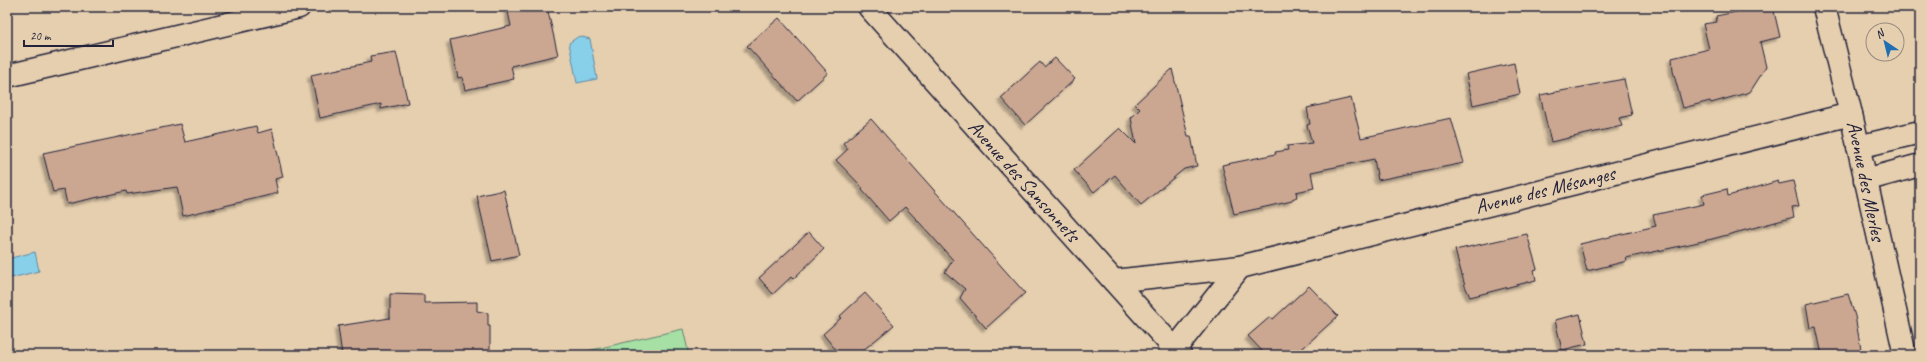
<svg xmlns="http://www.w3.org/2000/svg" width="1927" height="362" viewBox="0 0 1927 362" font-family="Caveat,sans-serif">
  <defs>
    <filter id="shadow"><feDropShadow dx="-3.5" dy="3.5" stdDeviation="1" flood-color="#0004"/></filter>
  </defs>
  <rect width="100%" height="100%" fill="#e6cfaf"/>
  <filter id="ink" filterUnits="userSpaceOnUse"><feTurbulence type="fractalNoise" baseFrequency=".025" numOctaves="2"/><feDisplacementMap in="SourceGraphic" scale="8" xChannelSelector="R" yChannelSelector="G"/><feConvolveMatrix kernelMatrix="1 2 1 2 8 2 1 2 1" color-interpolation-filters="sRGB"/></filter>
  <g filter="url(#ink)">
    <path fill="#a6e0a5" stroke="#648170" d="M 683,329 L 689,355 L 570,355 Z"/>
    <g fill="#88d0ea" stroke="#5f8aa4">
      <path d="M 579,36 L 590,39 L 597,79 L 577,83 L 569,43 Z"/>
      <path d="M 35,252 L 39,271 L 7,279 L 7,259 Z"/>
    </g>
    <g fill="#cba792" stroke="#22223b" filter="url(#shadow)">
      <path d="M 507,7 L 547,7 L 558,55 L 511,66 L 514,79 L 465,90 L 462,77 L 458,78 L 450,40 L 511,26 Z"/>
      <path d="M 1761,7 L 1773,7 L 1780,37 L 1760,42 L 1766,67 L 1750,92 L 1711,103 L 1710,101 L 1683,108 L 1673,71 L 1672,58 L 1709,49 L 1703,24 L 1717,22 L 1716,16 Z"/>
      <path d="M 779,18 L 828,73 L 797,101 L 747,46 Z"/>
      <path d="M 396,52 L 408,103 L 381,109 L 381,104 L 320,118 L 311,75 L 371,62 L 370,56 Z"/>
      <path d="M 1055,58 L 1075,79 L 1025,125 L 1001,98 L 1040,62 L 1044,67 Z"/>
      <path d="M 1514,63 L 1520,94 L 1473,105 L 1466,74 Z"/>
      <path d="M 1172,69 L 1188,136 L 1191,136 L 1197,166 L 1184,169 L 1141,205 L 1115,175 L 1094,192 L 1074,170 L 1120,128 L 1136,144 L 1131,118 L 1140,109 L 1135,104 Z"/>
      <path d="M 1624,79 L 1632,115 L 1619,118 L 1622,126 L 1551,142 L 1540,95 Z"/>
      <path d="M 1351,98 L 1361,138 L 1451,118 L 1464,163 L 1378,180 L 1374,159 L 1311,172 L 1314,188 L 1296,192 L 1297,197 L 1292,199 L 1292,201 L 1234,214 L 1222,165 L 1276,154 L 1275,152 L 1288,150 L 1287,146 L 1312,143 L 1307,125 L 1310,124 L 1307,108 Z"/>
      <path d="M 871,119 L 1025,293 L 986,328 L 960,298 L 965,289 L 945,272 L 953,260 L 930,234 L 905,207 L 889,221 L 862,190 L 863,188 L 836,160 L 848,149 L 843,143 Z"/>
      <path d="M 180,124 L 185,142 L 256,126 L 258,133 L 272,129 L 283,177 L 275,179 L 278,193 L 183,216 L 177,187 L 127,194 L 126,191 L 67,204 L 64,190 L 53,192 L 43,153 Z"/>
      <path d="M 1778,181 L 1779,184 L 1793,181 L 1799,206 L 1792,207 L 1794,217 L 1712,239 L 1626,258 L 1627,261 L 1587,271 L 1580,244 L 1656,226 L 1653,215 L 1704,204 L 1702,195 L 1727,189 L 1728,196 Z"/>
      <path d="M 504,190 L 519,255 L 492,261 L 477,196 Z"/>
      <path d="M 809,232 L 824,249 L 793,279 L 791,277 L 773,294 L 759,278 Z"/>
      <path d="M 1527,234 L 1537,269 L 1534,270 L 1536,280 L 1470,297 L 1465,286 L 1455,250 Z"/>
      <path d="M 1309,286 L 1338,316 L 1295,355 L 1266,355 L 1248,336 L 1270,317 L 1273,319 Z"/>
      <path d="M 865,293 L 894,325 L 857,355 L 840,355 L 823,334 L 841,318 L 839,317 Z"/>
      <path d="M 390,294 L 424,295 L 424,303 L 477,302 L 477,311 L 488,313 L 488,326 L 490,326 L 490,355 L 342,355 L 338,326 L 390,318 Z"/>
      <path d="M 1848,294 L 1855,316 L 1862,355 L 1822,355 L 1816,327 L 1810,328 L 1806,304 Z"/>
      <path d="M 1580,314 L 1587,344 L 1562,350 L 1555,320 Z"/>
    </g>
    <g fill="none" stroke-linecap="round" stroke-linejoin="round">
      <defs>
        <g id="minor">
          <path d="M 869,7 L 1180,355"/>
          <path d="M 1824,7 L 1851,114 L 1905,355"/>
          <path d="M 7,76 L 299,7"/>
          <path d="M 1858,147 L 1920,132"/>
          <path d="M 1865,180 L 1920,165"/>
          <path d="M 1114,281 L 1240,267 L 1851,114"/>
          <path d="M 1169,355 L 1175,349 L 1240,267"/>
        </g>
      </defs>
      <use href="#minor" stroke="#22223b" stroke-width="25"/>
      <use href="#minor" stroke="#e6cfaf" stroke-width="22"/>
    </g>
  </g>
  <g text-anchor="middle" dominant-baseline="central" stroke-width="3" stroke-linejoin="round" paint-order="stroke">
    <g font-size="20" fill="#22223b" stroke="#e6cfaf">
      <text transform="translate(1024 181) rotate(48)">Avenue des Sansonnets</text>
      <text transform="translate(1866 181) rotate(78)">Avenue des Merles</text>
      <text transform="translate(1545 190) rotate(-14)">Avenue des Mésanges</text>
    </g>
  </g>
  <rect width="1927" height="362" fill="none" stroke="#e6cfaf" stroke-width="24"/>
  <rect x="12" y="12" width="1903" height="338" fill="none" stroke="#22223b" stroke-width="1.5" filter="url(#ink)"/>
  <g transform="translate(1885 42) rotate(325)"><circle r="19" fill="#e6cfaf" stroke="#988a81"/>
  <path d="M0-3L7 15L0 10L-7 15Z" fill="#1f6fb2"/>
  <text y="-6" font-size="11" font-weight="bold" text-anchor="middle" fill="#22223b">N</text>
  </g>
  <path d="M24 40v6h89v-6" fill="none" stroke="#22223b" stroke-width="2"/>
  <text x="30" y="40" font-size="12" fill="#22223b" stroke="#e6cfaf" stroke-width="3" paint-order="stroke">20 m</text>
</svg>
